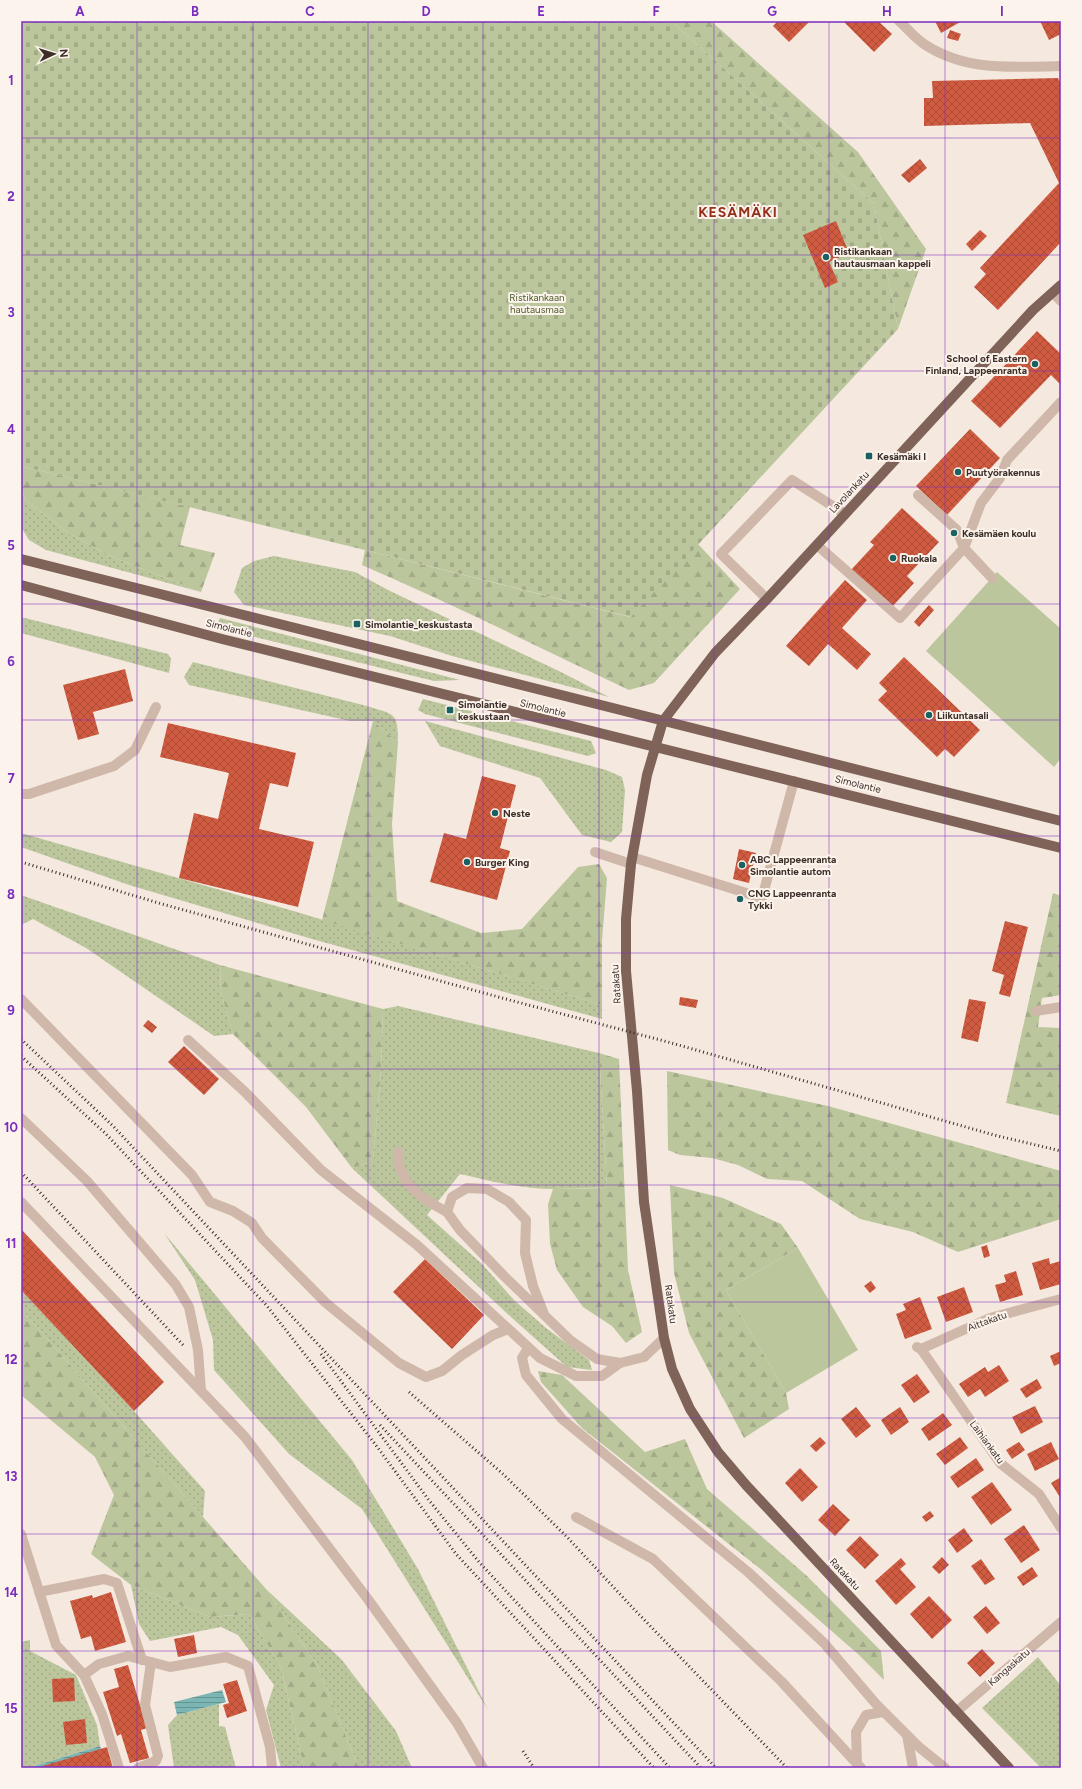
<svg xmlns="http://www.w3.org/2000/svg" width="1082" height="1789" viewBox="0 0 1082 1789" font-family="Figtree,sans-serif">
  <defs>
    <pattern id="grass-dots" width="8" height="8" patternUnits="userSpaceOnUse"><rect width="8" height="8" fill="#bbc69d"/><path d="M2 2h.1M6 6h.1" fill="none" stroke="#a2aa87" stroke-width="1.8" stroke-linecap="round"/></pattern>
    <pattern id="forest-firs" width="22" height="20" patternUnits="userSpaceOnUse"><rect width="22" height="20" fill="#bbc69d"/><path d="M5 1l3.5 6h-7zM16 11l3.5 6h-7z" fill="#a2aa87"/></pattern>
    <pattern id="cemetery-stones" width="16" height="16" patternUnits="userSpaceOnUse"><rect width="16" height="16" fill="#bbc69d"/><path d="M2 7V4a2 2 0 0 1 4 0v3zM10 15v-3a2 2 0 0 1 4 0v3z" fill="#a2aa87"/></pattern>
    <pattern id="water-rules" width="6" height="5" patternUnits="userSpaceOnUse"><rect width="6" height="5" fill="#7bb5b4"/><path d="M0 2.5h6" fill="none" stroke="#669492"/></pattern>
    <pattern id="building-cross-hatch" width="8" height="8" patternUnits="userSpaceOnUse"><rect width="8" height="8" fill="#d15b41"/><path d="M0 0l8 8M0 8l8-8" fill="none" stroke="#ab4c36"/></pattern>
  </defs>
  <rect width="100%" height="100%" fill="#f5e9df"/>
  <g fill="url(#grass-dots)">
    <path d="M 21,486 L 25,500 L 67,532 L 110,556 L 201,592 L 46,550 L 29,540 L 21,527 Z"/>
    <path d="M 274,556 L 355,572 L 390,591 L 561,672 L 609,697 L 452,656 L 390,636 L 244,605 L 234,592 L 242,568 L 254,561 Z"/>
    <path d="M 21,617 L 168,654 L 171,659 L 169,673 L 21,633 Z"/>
    <path d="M 220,618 L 460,680 L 434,681 L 218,628 L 217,624 Z"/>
    <path d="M 193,662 L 367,706 C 394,715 398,711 398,742 L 373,721 L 350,721 L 189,685 L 184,677 Z"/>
    <path d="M 423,699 L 591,741 L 596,753 L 588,756 L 425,714 L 418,710 Z"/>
    <path d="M 425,721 L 606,770 L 622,777 L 625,790 L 622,832 L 611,842 L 582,835 L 540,778 L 440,746 Z"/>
    <path d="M 21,833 L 297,912 L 602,1005 L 602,1019 L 312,939 L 129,885 L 21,847 Z"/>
    <path d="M 21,895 L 220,965 L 221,992 L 233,1034 L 214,1036 L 86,948 L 33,919 L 21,925 Z"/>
    <path d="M 398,1006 L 599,1053 L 607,1188 C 589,1187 572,1189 554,1189 C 522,1189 490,1181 460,1174 L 427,1215 L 482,1264 L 515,1301 L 546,1328 L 589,1360 L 592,1370 L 567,1367 L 512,1318 L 352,1168 L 373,1161 L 381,1071 L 383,1009 Z"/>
    <path d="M 164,1233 L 352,1460 L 418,1569 L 488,1710 L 362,1509 L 289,1454 L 214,1370 L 213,1340 L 195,1280 Z"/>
    <path d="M 21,1290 L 134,1411 L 205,1491 L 203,1517 L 21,1309 Z"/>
    <path d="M 131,1585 L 210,1617 L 249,1614 L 281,1667 L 304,1768 L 281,1768 L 266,1710 L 274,1685 L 238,1635 L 221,1627 L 150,1641 L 139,1624 Z"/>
    <path d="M 266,1589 L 342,1660 L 396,1731 L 412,1768 L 359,1768 L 317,1665 Z"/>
    <path d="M 30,1640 L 30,1651 L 76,1675 L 97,1725 L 100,1746 L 28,1768 L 21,1768 L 21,1642 Z"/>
    <path d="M 1038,1657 L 1061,1686 L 1061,1768 L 1041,1768 L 982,1708 Z"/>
    <path d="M 219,1704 L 219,1726 L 225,1727 L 236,1768 L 174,1768 L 168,1725 L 177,1715 Z"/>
  </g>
  <g fill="url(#forest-firs)">
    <path d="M 671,21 L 711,21 L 858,152 L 926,249 L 898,329 L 874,204 Z"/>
    <path d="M 21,466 L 190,507 L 180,545 L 215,553 L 201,592 L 110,556 L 67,532 L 25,500 L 21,486 Z"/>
    <path d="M 698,544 L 740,589 L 654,683 L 629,690 C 540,648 452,604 362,565 L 365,550 L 630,617 Z"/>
    <path d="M 373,721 L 398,742 L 392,824 L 397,901 L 481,933 L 522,929 L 578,867 L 599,864 L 607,878 L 602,941 L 602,1005 L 322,920 Z"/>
    <path d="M 1053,893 L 1061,896 L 1061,995 L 1042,998 L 1038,1027 L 1061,1028 L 1061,1116 L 1006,1103 Z"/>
    <path d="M 220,965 L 383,1009 L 381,1071 L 373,1161 L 352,1168 L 306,1107 L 233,1034 L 221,992 Z"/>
    <path d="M 599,1053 L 619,1059 L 628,1270 L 642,1332 L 626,1343 L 612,1326 L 583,1307 L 557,1270 L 550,1244 L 548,1204 L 553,1189 L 607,1188 Z"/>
    <path d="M 667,1071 L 828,1106 L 1061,1171 L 1061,1219 L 958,1252 L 913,1232 L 860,1219 L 802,1181 L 767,1179 L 738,1165 L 712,1158 L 680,1155 L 668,1150 Z"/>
    <path d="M 670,1185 L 723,1198 L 781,1224 L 798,1248 L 726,1290 L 786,1393 L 789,1409 L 744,1438 L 689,1333 L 674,1273 Z"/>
    <path d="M 21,1309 L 266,1589 L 317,1665 L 359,1768 L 304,1768 L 281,1667 L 249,1614 L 210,1617 L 131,1585 L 91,1554 L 114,1495 L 95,1457 L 21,1395 Z"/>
    <path d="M 538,1371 L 562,1375 L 645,1452 L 685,1439 L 707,1489 L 807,1576 L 881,1651 L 884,1680 L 859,1655 L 763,1571 L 582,1428 L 541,1382 Z"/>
  </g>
  <path fill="url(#cemetery-stones)" d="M 21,21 L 671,21 L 874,204 L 898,329 L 631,617 L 365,550 L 21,466 Z"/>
  <g fill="#bbc69d">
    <path d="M 997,572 L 1061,629 L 1061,758 L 1054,767 L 926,651 Z"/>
    <path d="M 798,1248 L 858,1350 L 786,1393 L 726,1290 Z"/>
  </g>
  <g fill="url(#water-rules)">
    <path d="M 222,1690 L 226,1702 L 177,1715 L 174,1702 Z"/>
    <path d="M 100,1746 L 105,1761 L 81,1768 L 28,1768 Z"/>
  </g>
  <g fill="url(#building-cross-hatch)">
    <path d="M 778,21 L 810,21 L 789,42 L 773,26 Z"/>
    <path d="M 843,21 L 878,21 L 892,34 L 874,52 Z"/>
    <path d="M 935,21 L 962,21 L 941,33 Z"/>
    <path d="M 1040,21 L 1061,21 L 1061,34 L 1049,40 Z"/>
    <path d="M 950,30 L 961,34 L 958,41 L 947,38 Z"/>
    <path d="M 1058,78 L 1061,85 L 1061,242 L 998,310 L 974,287 L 986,274 L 980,268 L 1059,183 L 1030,123 L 924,126 L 924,98 L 933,98 L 932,81 Z"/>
    <path d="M 920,159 L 927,168 L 909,183 L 901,175 Z"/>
    <path d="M 836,221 L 849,253 L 829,262 L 838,282 L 825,288 L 803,235 Z"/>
    <path d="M 980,230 L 987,236 L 972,251 L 966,244 Z"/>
    <path d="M 1037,331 L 1061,354 L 1061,385 L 1051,375 L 1000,428 L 971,401 Z"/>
    <path d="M 970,429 L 1000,458 L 947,515 L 916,486 Z"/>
    <path d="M 902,508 L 939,542 L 907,576 L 914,583 L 891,608 L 850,571 L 874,545 L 870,542 Z"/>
    <path d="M 845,580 L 867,600 L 842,628 L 871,654 L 857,670 L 828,644 L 809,666 L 786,646 Z"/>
    <path d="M 929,605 L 934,610 L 919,627 L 914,622 Z"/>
    <path d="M 904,657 L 980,730 L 954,757 L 945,749 L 937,757 L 878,700 L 887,691 L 879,683 Z"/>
    <path d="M 125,669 L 133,701 L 93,712 L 99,734 L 78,740 L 63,685 Z"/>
    <path d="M 168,723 L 296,753 L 288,787 L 270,783 L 259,829 L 314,842 L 298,907 L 179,878 L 194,813 L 218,819 L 229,773 L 160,757 Z"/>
    <path d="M 482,776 L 516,785 L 500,848 L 510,851 L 497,900 L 430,882 L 444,833 L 466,839 Z"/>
    <path d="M 739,849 L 756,853 L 749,883 L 733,879 Z"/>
    <path d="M 1005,921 L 1028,927 L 1010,997 L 999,994 L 1004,975 L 992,971 Z"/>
    <path d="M 680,997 L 698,1000 L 696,1008 L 679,1005 Z"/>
    <path d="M 969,999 L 986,1002 L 978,1042 L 961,1038 Z"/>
    <path d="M 148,1020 L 157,1027 L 152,1033 L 143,1026 Z"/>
    <path d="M 184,1046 L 219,1079 L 204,1095 L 168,1062 Z"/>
    <path d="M 21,1229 L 164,1382 L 134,1411 L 21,1290 Z"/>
    <path d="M 987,1245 L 990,1256 L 984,1258 L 981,1247 Z"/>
    <path d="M 1049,1258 L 1050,1264 L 1061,1261 L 1061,1284 L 1040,1290 L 1032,1263 Z"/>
    <path d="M 425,1259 L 484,1315 L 452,1349 L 393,1292 Z"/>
    <path d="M 1016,1271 L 1023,1295 L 1000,1302 L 995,1285 L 1006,1282 L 1004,1275 Z"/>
    <path d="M 871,1281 L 876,1288 L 870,1293 L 864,1286 Z"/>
    <path d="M 964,1287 L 973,1312 L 946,1322 L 937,1297 Z"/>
    <path d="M 920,1297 L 932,1329 L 905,1339 L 896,1314 L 906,1310 L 903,1304 Z"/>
    <path d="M 1061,1351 L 1061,1363 L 1054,1366 L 1050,1356 Z"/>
    <path d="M 999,1365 L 1009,1381 L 985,1397 L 980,1389 L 968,1397 L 959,1384 L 985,1367 L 988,1372 Z"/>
    <path d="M 917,1374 L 930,1392 L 914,1403 L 901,1385 Z"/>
    <path d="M 1037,1379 L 1042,1388 L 1026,1398 L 1020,1389 Z"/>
    <path d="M 1035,1406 L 1043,1422 L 1021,1434 L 1012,1417 Z"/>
    <path d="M 856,1407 L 871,1426 L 856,1438 L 841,1419 Z"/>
    <path d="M 900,1407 L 909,1422 L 891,1435 L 881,1420 Z"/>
    <path d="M 943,1413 L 952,1425 L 929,1441 L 921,1429 Z"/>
    <path d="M 820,1437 L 826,1443 L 816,1452 L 810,1446 Z"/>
    <path d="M 960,1437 L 968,1448 L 945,1465 L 936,1454 Z"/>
    <path d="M 1019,1442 L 1025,1450 L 1012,1459 L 1006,1450 Z"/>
    <path d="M 1051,1442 L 1059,1459 L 1035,1471 L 1027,1454 Z"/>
    <path d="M 976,1458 L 984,1470 L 958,1488 L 950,1477 Z"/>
    <path d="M 800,1468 L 818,1487 L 802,1502 L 785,1483 Z"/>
    <path d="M 1061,1477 L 1061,1499 L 1051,1483 Z"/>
    <path d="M 992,1482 L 1012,1510 L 991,1525 L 971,1497 Z"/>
    <path d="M 833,1504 L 850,1520 L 835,1536 L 818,1520 Z"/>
    <path d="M 930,1511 L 934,1516 L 926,1522 L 922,1517 Z"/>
    <path d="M 1024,1525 L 1040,1550 L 1021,1563 L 1004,1539 Z"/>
    <path d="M 964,1528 L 973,1541 L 957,1553 L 948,1540 Z"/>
    <path d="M 860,1536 L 879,1555 L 865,1569 L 846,1550 Z"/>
    <path d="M 942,1557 L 949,1565 L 939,1574 L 932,1567 Z"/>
    <path d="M 901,1558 L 906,1564 L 900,1569 L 916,1587 L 896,1605 L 875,1581 Z"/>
    <path d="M 981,1559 L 995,1579 L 985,1585 L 971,1566 Z"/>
    <path d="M 1032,1567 L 1038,1576 L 1023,1586 L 1017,1577 Z"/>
    <path d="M 111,1592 L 126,1642 L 95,1651 L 91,1636 L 81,1639 L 70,1601 L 92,1595 L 93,1598 Z"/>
    <path d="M 929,1596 L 952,1620 L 932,1639 L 910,1614 Z"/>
    <path d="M 986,1606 L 1000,1623 L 987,1634 L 973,1617 Z"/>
    <path d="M 194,1635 L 197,1653 L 178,1657 L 174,1639 Z"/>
    <path d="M 982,1649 L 995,1663 L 980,1677 L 967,1663 Z"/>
    <path d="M 128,1665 L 147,1728 L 141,1730 L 149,1758 L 130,1763 L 121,1734 L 117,1736 L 103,1692 L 119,1687 L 114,1669 Z"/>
    <path d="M 74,1678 L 75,1701 L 53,1702 L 52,1679 Z"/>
    <path d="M 237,1680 L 247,1711 L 227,1718 L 223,1705 L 229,1703 L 223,1684 Z"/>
    <path d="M 85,1719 L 87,1743 L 66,1745 L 63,1722 Z"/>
    <path d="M 107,1747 L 113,1768 L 36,1768 Z"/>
  </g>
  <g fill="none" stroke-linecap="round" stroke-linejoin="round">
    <g stroke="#cfb8a9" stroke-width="10">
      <path d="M 899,21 C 907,28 915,38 924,44 C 966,72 1013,67 1061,66"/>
      <path d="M 1053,293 L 1061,301"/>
      <path d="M 918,495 L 957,530 L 964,548 L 992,578"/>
      <path d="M 817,545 L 900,618 L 964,548 L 981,503 L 1000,478 L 1007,460 L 1061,402"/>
      <path d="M 767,599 L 721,554 L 792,480 L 845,514"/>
      <path d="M 21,794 L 29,794 L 114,766 L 135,750 L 156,707"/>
      <path d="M 595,852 L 631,864"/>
      <path d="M 632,857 L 762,898 L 794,781"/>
      <path d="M 21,999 L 192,1175 L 210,1202 L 233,1211 L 252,1223 L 262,1238 L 326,1303 L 399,1363 L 426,1377 L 442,1371 L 462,1355 L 493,1335 L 508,1329"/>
      <path d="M 1036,1011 L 1061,1007"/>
      <path d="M 188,1040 L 245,1092 L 321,1170 L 417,1245 L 540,1358 L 576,1376 L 602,1376 L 620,1363"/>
      <path d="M 21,1118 L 87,1181 L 176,1285 L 189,1307 L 198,1350 L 201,1391"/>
      <path d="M 398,1152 C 397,1183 422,1199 447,1212"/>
      <path d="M 21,1202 L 245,1437 L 367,1598 L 457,1723 L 483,1768"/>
      <path d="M 544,1314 L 533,1286 L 525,1253 L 526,1220 L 509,1202 L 487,1189 L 467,1188 L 452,1197 L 447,1212 L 460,1230 L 505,1277 L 570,1340 L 597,1359 L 620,1363 L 644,1357 L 664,1338"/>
      <path d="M 917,1347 L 921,1349 L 990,1318 L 1061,1299"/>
      <path d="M 528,1348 L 522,1358 L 526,1375 L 562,1419 L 748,1572 L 824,1643 L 876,1704 L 919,1747 L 945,1768"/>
      <path d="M 921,1349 L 1000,1463 L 1039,1494 L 1061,1528"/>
      <path d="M 576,1517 L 653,1559 L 781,1681 L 861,1768"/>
      <path d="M 21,1534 L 56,1645 L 84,1675 L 102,1714 L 119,1768"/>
      <path d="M 39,1592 L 104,1579 L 117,1583 L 142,1660"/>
      <path d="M 84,1675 L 99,1664 L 128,1656 L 170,1667 L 226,1657 L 248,1666 L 270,1747 L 272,1768"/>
      <path d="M 956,1712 L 1061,1622"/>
      <path d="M 907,1735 L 913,1768"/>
      <path d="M 857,1764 L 856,1732 L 866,1715 L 883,1712"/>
      <path d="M 138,1768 L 156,1761 L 158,1756 L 145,1705 L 151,1662"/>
    </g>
    <g stroke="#7f6359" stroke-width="10">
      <path d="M 21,559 L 1061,821"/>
      <path d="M 21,585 L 222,639 L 1061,848"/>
      <path d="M 1009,1768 L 746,1485 L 718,1452 L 690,1409 L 672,1369 L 664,1338 L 644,1202 L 637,1091 L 626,971 L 626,919 L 631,864 L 647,775 L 663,721 L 715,653 L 767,599 L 1033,310 L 1061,285"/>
    </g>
    <g stroke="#3c2e29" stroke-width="3" stroke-dasharray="1 3" stroke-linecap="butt">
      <path d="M 21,862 L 162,904 L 502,998 L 668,1042 L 994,1135 L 1061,1151"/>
      <path d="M 21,1039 L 113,1126 L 716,1768"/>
      <path d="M 21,1056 L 106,1134 L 267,1306 L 375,1444 L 456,1554 L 654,1768"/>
      <path d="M 21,1172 L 183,1345"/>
      <path d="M 321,1354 L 428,1499 L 479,1562 L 670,1768"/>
      <path d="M 409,1392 L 503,1474 L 568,1538 L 630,1605 L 787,1768"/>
      <path d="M 380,1425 L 701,1768"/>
      <path d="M 523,1751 L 534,1768"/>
    </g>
  </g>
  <path fill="none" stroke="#7b2cbf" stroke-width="1" stroke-opacity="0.55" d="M 137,21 L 137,1768M 253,21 L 253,1768M 368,21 L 368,1768M 483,21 L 483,1768M 599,21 L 599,1768M 714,21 L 714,1768M 829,21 L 829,1768M 945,21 L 945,1768M 21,138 L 1061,138M 21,255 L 1061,255M 21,371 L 1061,371M 21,487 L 1061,487M 21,604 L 1061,604M 21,720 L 1061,720M 21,836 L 1061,836M 21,953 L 1061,953M 21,1069 L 1061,1069M 21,1185 L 1061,1185M 21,1302 L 1061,1302M 21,1418 L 1061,1418M 21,1534 L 1061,1534M 21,1651 L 1061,1651"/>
  <g fill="#1a6262" stroke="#fcf4ec" stroke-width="1.5">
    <circle cx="826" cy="257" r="4"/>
    <circle cx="1035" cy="364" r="4"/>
    <rect x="865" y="452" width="8" height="8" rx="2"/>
    <circle cx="958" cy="472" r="4"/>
    <circle cx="954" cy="533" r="4"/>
    <circle cx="893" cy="558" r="4"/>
    <rect x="353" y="620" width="8" height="8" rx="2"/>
    <rect x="446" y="706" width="8" height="8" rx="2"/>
    <circle cx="929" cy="715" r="4"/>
    <circle cx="495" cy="813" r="4"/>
    <circle cx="467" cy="862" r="4"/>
    <circle cx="742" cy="865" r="4"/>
    <circle cx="740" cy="899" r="4"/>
  </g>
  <g text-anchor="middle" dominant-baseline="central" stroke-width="4" stroke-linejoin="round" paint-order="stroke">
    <g font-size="10" font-weight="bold" fill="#3c2e29" stroke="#fcf4ec" text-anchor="start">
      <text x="834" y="251">Ristikankaan<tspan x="834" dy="12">hautausmaan kappeli</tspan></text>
      <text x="1027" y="358" text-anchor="end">School of Eastern<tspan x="1027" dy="12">Finland, Lappeenranta</tspan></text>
      <text x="877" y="456">Kesämäki I</text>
      <text x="966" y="472">Puutyörakennus</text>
      <text x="962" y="533">Kesämäen koulu</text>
      <text x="901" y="558">Ruokala</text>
      <text x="365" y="624">Simolantie_keskustasta</text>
      <text x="458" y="704">Simolantie<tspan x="458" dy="12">keskustaan</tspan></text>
      <text x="937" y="715">Liikuntasali</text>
      <text x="503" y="813">Neste</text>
      <text x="750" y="859">ABC Lappeenranta<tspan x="750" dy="12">Simolantie autom</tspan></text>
      <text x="475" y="862">Burger King</text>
      <text x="748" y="893">CNG Lappeenranta<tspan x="748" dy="12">Tykki</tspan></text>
    </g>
    <g font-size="10" fill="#4d5c2a" stroke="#fcf4ec">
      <text x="537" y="297">Ristikankaan<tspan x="537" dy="12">hautausmaa</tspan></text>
    </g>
    <g font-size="10" fill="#3c2e29" stroke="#fcf4ec">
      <text transform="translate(849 492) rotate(-47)">Lavolankatu</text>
      <text transform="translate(229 628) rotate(14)">Simolantie</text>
      <text transform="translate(543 708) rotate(14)">Simolantie</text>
      <text transform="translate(858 784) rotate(14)">Simolantie</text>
      <text transform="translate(616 984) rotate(-94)">Ratakatu</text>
      <text transform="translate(671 1304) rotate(82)">Ratakatu</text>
      <text transform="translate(987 1321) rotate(-20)">Aittakatu</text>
      <text transform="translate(987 1442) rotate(54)">Laihiankatu</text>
      <text transform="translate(845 1574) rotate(47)">Ratakatu</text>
      <text transform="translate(1009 1667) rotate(-41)">Kangaskatu</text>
    </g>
    <g font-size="14" font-weight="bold" letter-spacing="1" fill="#932f1a" stroke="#fcf4ec">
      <text x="738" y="212">KESÄMÄKI</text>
    </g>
  </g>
  <rect width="1082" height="1789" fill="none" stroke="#fcf4ec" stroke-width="44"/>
  <g transform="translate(54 54) rotate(86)" stroke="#fcf4ec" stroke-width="3" paint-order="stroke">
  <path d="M0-3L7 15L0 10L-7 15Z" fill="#3c2e29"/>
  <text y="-6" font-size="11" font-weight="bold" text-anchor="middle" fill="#3c2e29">N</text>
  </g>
  <rect x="22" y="22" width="1038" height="1745" fill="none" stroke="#7b2cbf" stroke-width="1.5"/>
  <g font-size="13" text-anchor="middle" font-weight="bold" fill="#7b2cbf">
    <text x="80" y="16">A</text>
    <text x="195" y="16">B</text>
    <text x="310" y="16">C</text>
    <text x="426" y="16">D</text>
    <text x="541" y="16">E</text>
    <text x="656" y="16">F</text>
    <text x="772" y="16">G</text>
    <text x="887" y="16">H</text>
    <text x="1002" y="16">I</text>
    <text x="11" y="85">1</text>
    <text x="11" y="201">2</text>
    <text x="11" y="317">3</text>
    <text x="11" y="434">4</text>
    <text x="11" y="550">5</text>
    <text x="11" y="666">6</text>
    <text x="11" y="783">7</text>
    <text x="11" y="899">8</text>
    <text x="11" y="1015">9</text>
    <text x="11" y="1132">10</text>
    <text x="11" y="1248">11</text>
    <text x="11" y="1364">12</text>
    <text x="11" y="1481">13</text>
    <text x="11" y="1597">14</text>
    <text x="11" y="1713">15</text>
  </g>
</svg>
